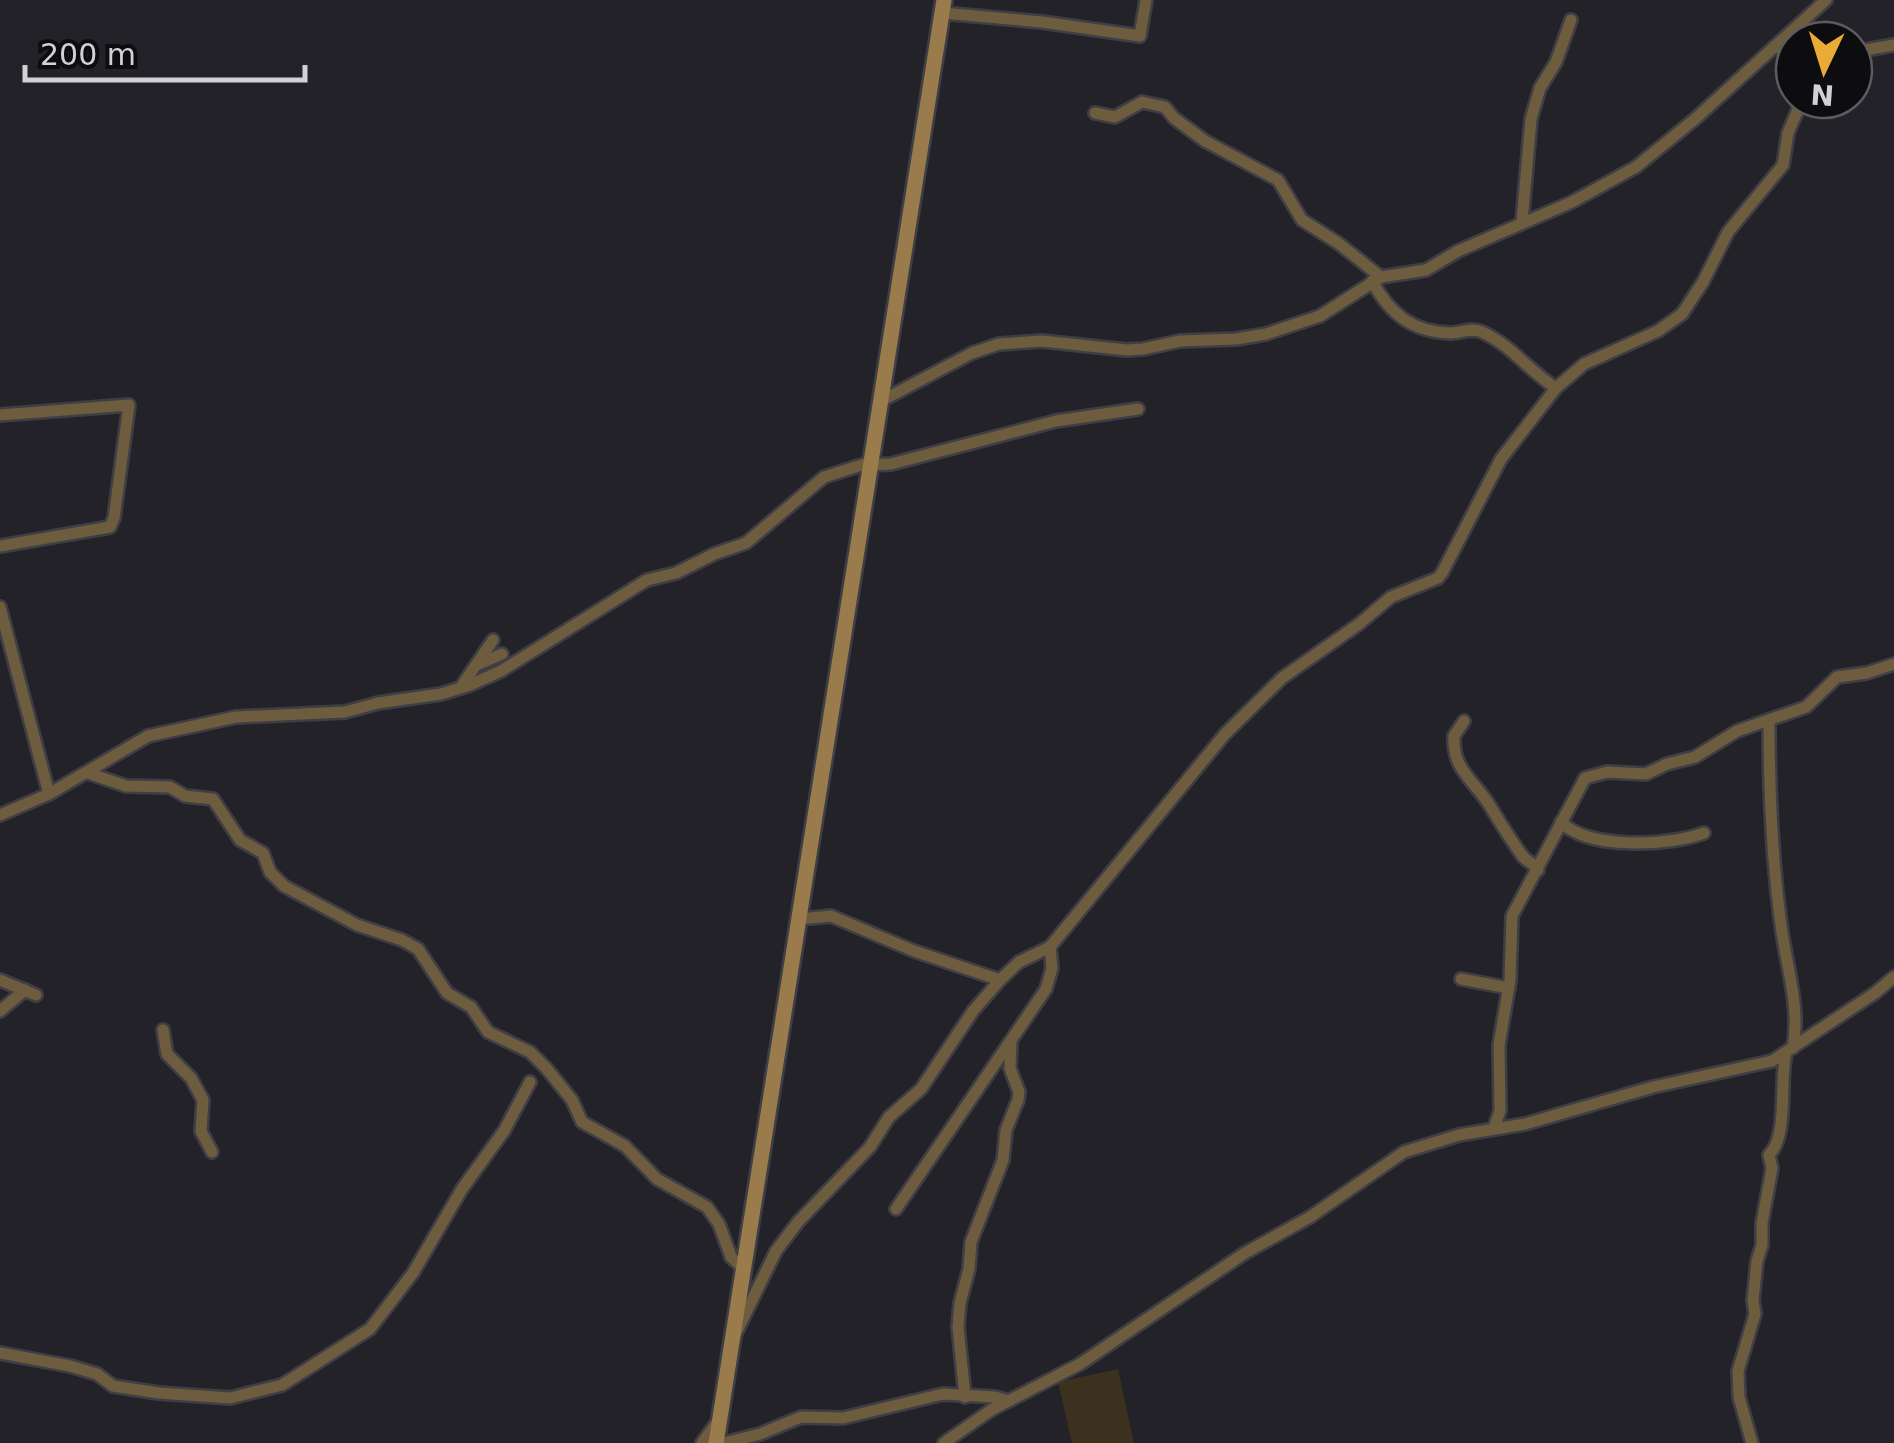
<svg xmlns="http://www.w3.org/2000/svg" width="1894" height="1443" viewBox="0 0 1894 1443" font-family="'DejaVu Sans',sans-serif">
  <rect width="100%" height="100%" fill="#232229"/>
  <path fill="#3c301e" d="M 1118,1369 L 1134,1443 L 1072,1443 L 1058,1382 Z"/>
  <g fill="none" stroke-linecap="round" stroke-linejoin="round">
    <defs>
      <g id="street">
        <path d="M 942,13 L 1042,22 L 1140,36 L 1146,0"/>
        <path d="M 1774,47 L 1794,49"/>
        <path d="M 1854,52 L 1894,45"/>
        <path d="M 1095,113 L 1115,117 L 1142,102 L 1165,107 L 1174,118 L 1205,141 L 1278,180 L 1302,220 L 1338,243 L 1381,277"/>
        <path d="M 1522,222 L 1531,119 L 1540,88 L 1556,62 L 1571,20"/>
        <path d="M 1372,281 C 1390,314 1412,332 1451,333 C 1462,333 1471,327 1482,332 C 1511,345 1530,372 1556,388"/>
        <path d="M 881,401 L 972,353 L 999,344 L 1042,341 L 1127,350 L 1143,349 L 1180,341 L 1236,339 L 1266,334 L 1320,316 L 1381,277 L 1426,270 L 1458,251 L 1572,202 L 1636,167 L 1695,119 L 1826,0"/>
        <path d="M 0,415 L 129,405 L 114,518 L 110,527 L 0,546"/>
        <path d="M 871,465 L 891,464 L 1056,421 L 1138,409"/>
        <path d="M 0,607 L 49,794"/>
        <path d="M 479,664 L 502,654"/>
        <path d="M 461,687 L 493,640"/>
        <path d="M 1464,721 L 1454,736 C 1452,770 1475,781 1490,806 C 1500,823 1510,838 1521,854 C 1526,862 1533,862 1538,870"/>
        <path d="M 1769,721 C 1769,791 1772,863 1782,932 C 1788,972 1800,1008 1793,1048"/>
        <path d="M 88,773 L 126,786 L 170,787 L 185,796 L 213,799 L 240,840 L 263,853 L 270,872 L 284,886 L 357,925 L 402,940 L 418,949 L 447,993 L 471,1007 L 488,1032 L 530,1052 L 547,1069 L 572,1100 L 582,1122 L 625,1146 L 657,1179 L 707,1207 L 719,1224 L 731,1257 L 744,1269"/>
        <path d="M 0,815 L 49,794 L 148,736 L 236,717 L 345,712 L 378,703 L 441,694 L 470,685 L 501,671 L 647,580 L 676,573 L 714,554 L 746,543 L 824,477 L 871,462"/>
        <path d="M 1561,822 C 1589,850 1669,846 1704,833"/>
        <path d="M 799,919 L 831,916 L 914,951 L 1000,980"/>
        <path d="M 1461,979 L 1509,988"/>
        <path d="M 0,980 L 36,995"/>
        <path d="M 0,1011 L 25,990"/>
        <path d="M 163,1030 L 167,1054 L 191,1078 L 203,1100 L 201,1131 L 212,1152"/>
        <path d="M 1494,1128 L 1500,1111 L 1499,1045 L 1510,980 L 1512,916 L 1585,778 L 1607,772 L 1646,774 L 1667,764 L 1695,757 L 1737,731 L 1806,707 L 1837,677 L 1867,673 L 1894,664"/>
        <path d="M 896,1209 L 1046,989 L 1052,968 L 1050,947"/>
        <path d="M 736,1333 L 776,1251 L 798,1222 L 870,1147 L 889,1117 L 921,1089 L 973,1011 L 1000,980 L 1019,962 L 1050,947 L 1225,734 L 1282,678 L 1359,624 L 1391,597 L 1438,578 L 1442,573 L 1501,459 L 1556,388 L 1584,364 L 1658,331 L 1682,314 L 1703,282 L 1728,232 L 1783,165 L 1788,133 L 1802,100"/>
        <path d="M 0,1353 L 70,1366 L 97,1374 L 113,1386 L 159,1393 L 230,1398 L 282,1385 L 370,1329 L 413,1273 L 462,1189 L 504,1131 L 530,1082"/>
        <path d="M 965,1397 L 958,1327 L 960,1303 L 969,1269 L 971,1242 L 1003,1160 L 1006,1130 L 1018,1100 L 1019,1092 L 1010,1068 L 1011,1041"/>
        <path d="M 702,1443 L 718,1421"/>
        <path d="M 724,1443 L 760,1434 L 801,1417 L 843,1418 L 943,1394 L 995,1397 L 1009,1401"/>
        <path d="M 944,1443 L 991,1410 L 1080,1364 L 1245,1253 L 1310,1217 L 1404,1152 L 1459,1135 L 1525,1124 L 1653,1087 L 1772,1061 L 1875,993 L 1894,977"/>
        <path d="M 1752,1443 L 1739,1397 L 1738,1371 L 1755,1314 L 1753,1300 L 1757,1261 L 1762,1245 L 1762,1223 L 1772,1168 L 1769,1155 C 1789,1135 1779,1081 1786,1053"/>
      </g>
      <path id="secondary" d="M 716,1443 L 944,0"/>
    </defs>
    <use href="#street" stroke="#3f3e45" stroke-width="16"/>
    <use href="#secondary" stroke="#3f3e45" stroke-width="20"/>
    <use href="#street" stroke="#6e5c3f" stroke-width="11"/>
    <use href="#secondary" stroke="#997b4c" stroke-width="15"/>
  </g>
  <g transform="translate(1824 70) rotate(184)"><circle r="48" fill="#0d0c0f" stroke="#5c5b5f" stroke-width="2.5"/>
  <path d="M0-8L18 38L0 25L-18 38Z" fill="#eaaa38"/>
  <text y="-15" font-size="28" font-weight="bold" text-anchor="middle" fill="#d2d1d6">N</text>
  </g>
  <path d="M25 65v15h280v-15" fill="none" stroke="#d2d1d6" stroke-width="5"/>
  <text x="40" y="65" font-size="30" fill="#d2d1d6" stroke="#0d0c0f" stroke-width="8" paint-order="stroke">200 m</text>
</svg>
